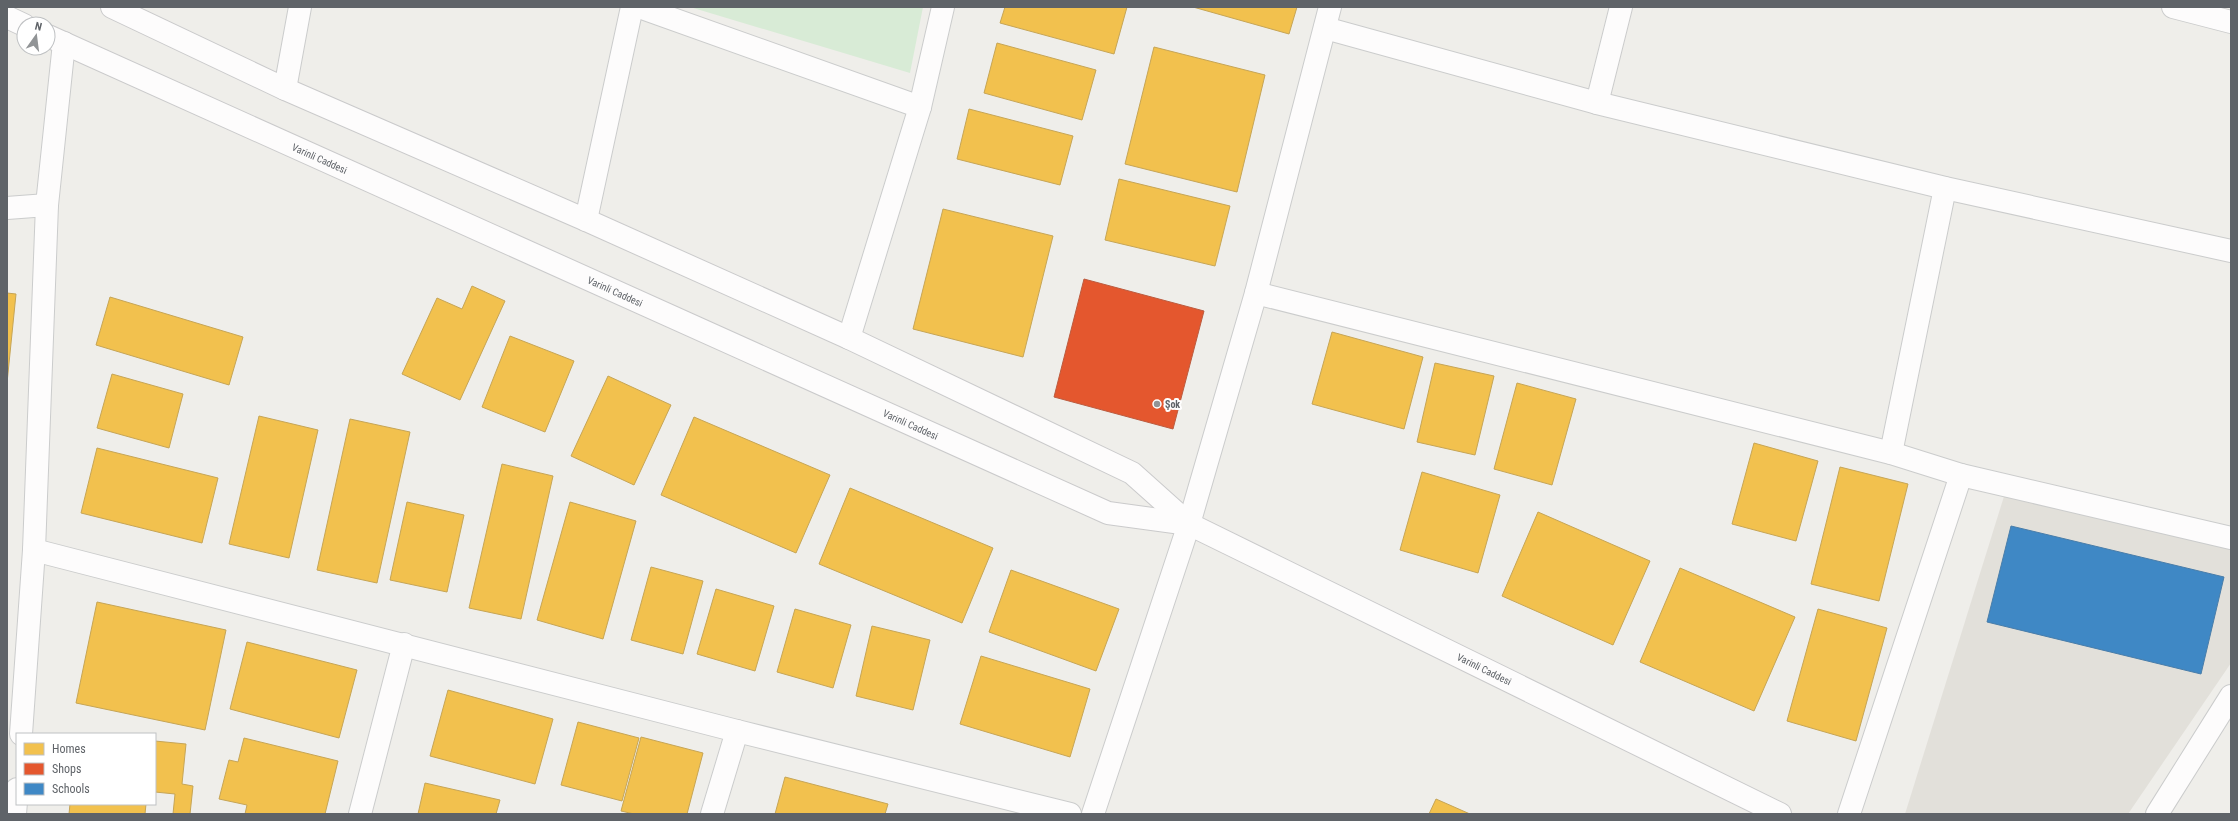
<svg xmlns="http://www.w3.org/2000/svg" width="2238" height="821" viewBox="0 0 2238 821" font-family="'Roboto Condensed',sans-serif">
  <rect width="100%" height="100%" fill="#efeeea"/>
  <path fill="#e2e0da" d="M 2006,490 L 2231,543 L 2231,663 L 2128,814 L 1905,814 Z"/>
  <path fill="#d8ebd6" d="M 690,7 L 923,7 L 910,73 Z"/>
  <g fill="#f2c14e" stroke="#c6a556">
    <path d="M 1005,7 L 1127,7 L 1114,54 L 1000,23 Z"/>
    <path d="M 1193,7 L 1297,7 L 1289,34 Z"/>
    <path d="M 997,43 L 1096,70 L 1082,120 L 984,93 Z"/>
    <path d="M 1154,47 L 1265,75 L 1237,192 L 1125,164 Z"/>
    <path d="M 969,109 L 1073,136 L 1060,185 L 957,159 Z"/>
    <path d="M 1119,179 L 1230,206 L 1215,266 L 1105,240 Z"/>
    <path d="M 943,209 L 1053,236 L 1023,357 L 913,329 Z"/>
    <path d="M 472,286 L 505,301 L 460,400 L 402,374 L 437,298 L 462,309 Z"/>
    <path d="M 7,293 L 16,294 L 7,383 Z"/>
    <path d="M 110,297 L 243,337 L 229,385 L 96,345 Z"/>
    <path d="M 1332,332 L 1423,357 L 1404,429 L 1312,404 Z"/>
    <path d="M 510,336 L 574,361 L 545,432 L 482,407 Z"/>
    <path d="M 1435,363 L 1494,376 L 1475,455 L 1417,442 Z"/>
    <path d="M 112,374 L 183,394 L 169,448 L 97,428 Z"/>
    <path d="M 608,376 L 671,405 L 634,485 L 571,456 Z"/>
    <path d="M 1517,383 L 1576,399 L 1552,485 L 1494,469 Z"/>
    <path d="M 259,416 L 318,430 L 289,558 L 229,544 Z"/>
    <path d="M 694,417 L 830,475 L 796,553 L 661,495 Z"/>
    <path d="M 350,419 L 410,432 L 377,583 L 317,570 Z"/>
    <path d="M 1754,443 L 1818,461 L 1796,541 L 1732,524 Z"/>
    <path d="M 97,448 L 218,478 L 202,543 L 81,513 Z"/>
    <path d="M 502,464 L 553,476 L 521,619 L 469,608 Z"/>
    <path d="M 1840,467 L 1908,484 L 1879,601 L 1811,584 Z"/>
    <path d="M 1422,472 L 1500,495 L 1478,573 L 1400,550 Z"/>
    <path d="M 850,488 L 993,548 L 962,623 L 819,564 Z"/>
    <path d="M 407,502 L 464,515 L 447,592 L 390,580 Z"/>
    <path d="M 570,502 L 636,521 L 603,639 L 537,620 Z"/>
    <path d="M 1538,512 L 1650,561 L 1613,645 L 1502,596 Z"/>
    <path d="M 651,567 L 703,581 L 683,654 L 631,640 Z"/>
    <path d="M 1680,568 L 1795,617 L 1754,711 L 1640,662 Z"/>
    <path d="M 1011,570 L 1119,609 L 1096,671 L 989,632 Z"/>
    <path d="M 716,589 L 774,606 L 755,671 L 697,654 Z"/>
    <path d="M 97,602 L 226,630 L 205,730 L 76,703 Z"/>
    <path d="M 795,609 L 851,625 L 833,688 L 777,672 Z"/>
    <path d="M 1818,609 L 1887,628 L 1856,741 L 1787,721 Z"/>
    <path d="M 872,626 L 930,640 L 913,710 L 856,696 Z"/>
    <path d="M 247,642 L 357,670 L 339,738 L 230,709 Z"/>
    <path d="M 981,656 L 1090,689 L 1070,757 L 960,724 Z"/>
    <path d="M 448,690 L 553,719 L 535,784 L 430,756 Z"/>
    <path d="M 578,722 L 639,738 L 622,801 L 561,785 Z"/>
    <path d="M 641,737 L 703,753 L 687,814 L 634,814 L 621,811 Z"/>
    <path d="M 244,738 L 338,761 L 325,814 L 245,814 L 247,805 L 219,799 L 229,760 L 238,762 Z"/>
    <path d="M 155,741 L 186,744 L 182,784 L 193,786 L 190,814 L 173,814 L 175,794 L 155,792 Z"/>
    <path d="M 785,777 L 888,804 L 885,814 L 775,814 Z"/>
    <path d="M 425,783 L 500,800 L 496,814 L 418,814 Z"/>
    <path d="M 1436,799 L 1470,814 L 1429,814 Z"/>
    <path d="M 70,804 L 146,804 L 145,814 L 69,814 Z"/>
  </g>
  <path fill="#e4572e" stroke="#bc5b3f" d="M 1084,279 L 1204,311 L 1173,429 L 1054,397 Z"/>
  <path fill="#3f88c5" stroke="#497da9" d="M 2011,526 L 2224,577 L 2201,674 L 1987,622 Z"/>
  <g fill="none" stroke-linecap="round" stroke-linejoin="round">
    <defs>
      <g id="street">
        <path d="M 639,7 L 920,107"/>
        <path d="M 2173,7 L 2231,22"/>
        <path d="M 1325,28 L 1597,103 L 1945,188 L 2231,251"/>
        <path d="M 285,89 L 300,7"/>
        <path d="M 1597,103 L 1621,7"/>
        <path d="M 7,208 L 47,205"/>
        <path d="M 586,220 L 632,7"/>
        <path d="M 1256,293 L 1891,453 L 1961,475 L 1849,814"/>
        <path d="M 849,338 L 920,107 L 943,7"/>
        <path d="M 1891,453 L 1945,188"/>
        <path d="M 1961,475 L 2231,538"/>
        <path d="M 34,550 L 737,731 L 1070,814"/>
        <path d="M 21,734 L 34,550 L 47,205 L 64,43"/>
        <path d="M 15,814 L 17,789"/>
        <path d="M 360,814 L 404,644"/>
        <path d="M 712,814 L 737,731"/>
        <path d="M 1093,814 L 1189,524 L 1256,293 L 1330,7"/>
        <path d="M 2157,814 L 2231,696"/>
      </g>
      <g id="secondary">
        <path id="s1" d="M 112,7 L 285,89 L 586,220 L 849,338 L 1132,473 L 1189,524 L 1780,814"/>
        <path d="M 7,17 L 24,25"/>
        <path id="s2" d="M 48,36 L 1108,513 L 1189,524"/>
      </g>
    </defs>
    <use href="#street" stroke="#cbcccc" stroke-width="24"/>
    <use href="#secondary" stroke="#cacacb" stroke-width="24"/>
    <use href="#street" stroke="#fdfcfc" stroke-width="22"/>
    <use href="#secondary" stroke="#fdfcfc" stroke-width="22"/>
  </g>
  <circle fill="#919496" stroke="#fff" stroke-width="1.5" cx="1157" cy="404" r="4"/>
  <g text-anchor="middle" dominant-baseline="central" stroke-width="4" stroke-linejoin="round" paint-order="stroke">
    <g font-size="10" fill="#5f6368" stroke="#fff">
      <text stroke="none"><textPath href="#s2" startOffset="298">Varinli Caddesi</textPath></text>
      <text stroke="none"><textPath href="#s2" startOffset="622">Varinli Caddesi</textPath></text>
      <text stroke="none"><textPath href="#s2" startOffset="946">Varinli Caddesi</textPath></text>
      <text stroke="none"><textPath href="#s1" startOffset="1527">Varinli Caddesi</textPath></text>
    </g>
    <g font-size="10" font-weight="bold" fill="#5f6368" stroke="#fff" text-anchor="start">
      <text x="1165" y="404">Şok</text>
    </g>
  </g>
  <rect width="2238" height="821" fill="none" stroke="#5f6368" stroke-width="16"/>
  <rect x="16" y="733" width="140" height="72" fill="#ffffff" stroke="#bfc1c3"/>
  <rect x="24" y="743" width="20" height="12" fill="#f2c14e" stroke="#bfc1c3"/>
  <text x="52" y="753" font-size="12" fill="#5f6368">Homes</text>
  <rect x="24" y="763" width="20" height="12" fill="#e4572e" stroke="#bfc1c3"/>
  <text x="52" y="773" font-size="12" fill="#5f6368">Shops</text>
  <rect x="24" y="783" width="20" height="12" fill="#3f88c5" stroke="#bfc1c3"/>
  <text x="52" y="793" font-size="12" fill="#5f6368">Schools</text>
  <g transform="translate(36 36) rotate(14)"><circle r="19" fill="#ffffff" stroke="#bfc1c3"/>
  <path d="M0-3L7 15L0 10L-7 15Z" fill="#919496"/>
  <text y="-6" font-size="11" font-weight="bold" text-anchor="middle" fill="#5f6368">N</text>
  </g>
</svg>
